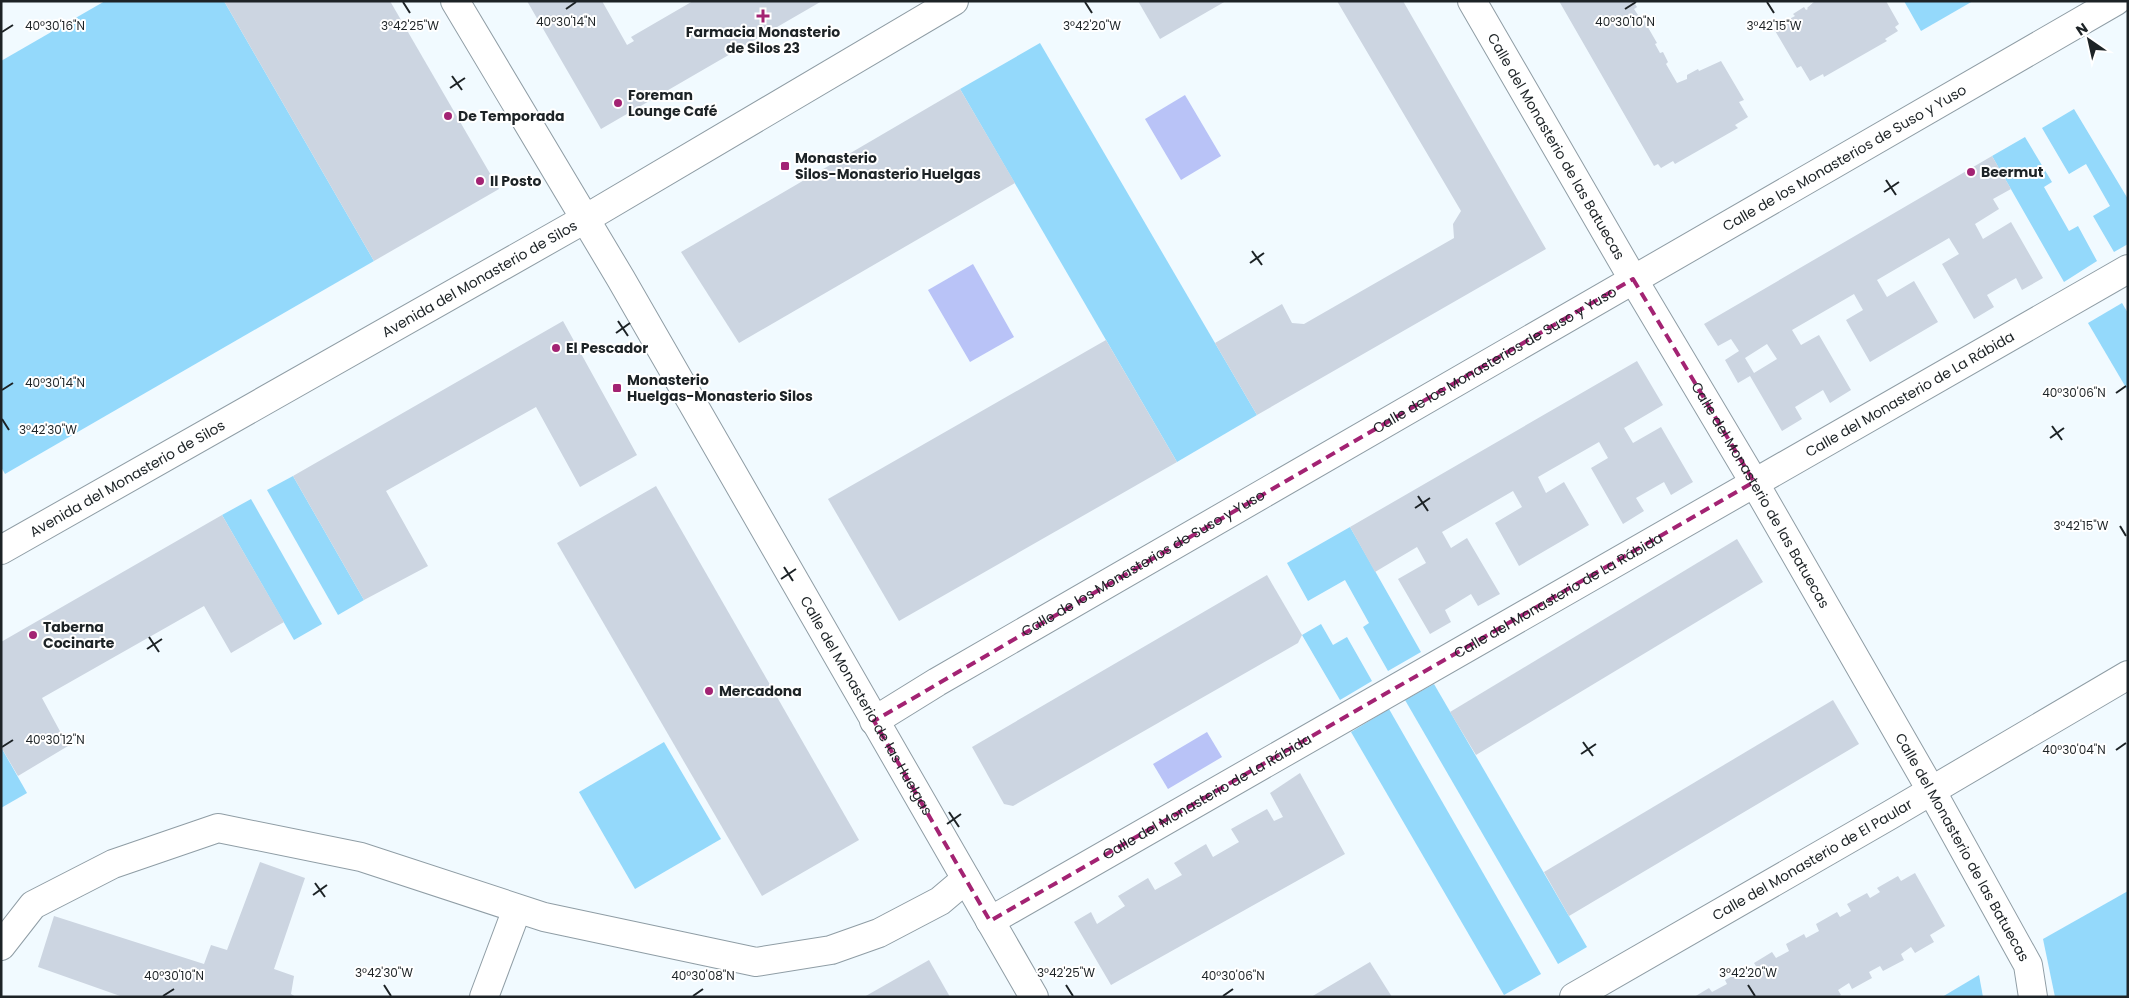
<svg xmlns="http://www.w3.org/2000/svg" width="2129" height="998" viewBox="0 0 2129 998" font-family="Poppins,sans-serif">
  <rect width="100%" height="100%" fill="#f1faff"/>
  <g fill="#94d9fb">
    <path d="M 105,1 L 224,1 L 374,261 L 5,474 L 1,467 L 1,61 Z"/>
    <path d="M 1904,1 L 1973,1 L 1921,31 Z"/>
    <path d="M 1040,43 L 1257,415 L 1177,462 L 960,89 Z"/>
    <path d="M 2074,109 L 2128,199 L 2128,244 L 2114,252 L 2093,216 L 2110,206 L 2086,164 L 2069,174 L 2042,128 Z"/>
    <path d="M 2025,137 L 2052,182 L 2044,187 L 2069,231 L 2078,226 L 2097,261 L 2064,282 L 1992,156 Z"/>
    <path d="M 2122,303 L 2128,313 L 2128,391 L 2088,323 Z"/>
    <path d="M 293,476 L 364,600 L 338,615 L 267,490 Z"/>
    <path d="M 251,499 L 322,624 L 294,640 L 222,515 Z"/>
    <path d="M 1350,527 L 1421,652 L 1388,671 L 1363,627 L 1369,623 L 1345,580 L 1308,601 L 1287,563 Z"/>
    <path d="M 1321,624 L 1333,645 L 1347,637 L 1372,681 L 1340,700 L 1302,635 Z"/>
    <path d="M 1434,684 L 1587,947 L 1558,964 L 1405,700 Z"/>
    <path d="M 1389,709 L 1541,974 L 1504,995 L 1351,732 Z"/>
    <path d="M 664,742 L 721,839 L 635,889 L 579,792 Z"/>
    <path d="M 1,747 L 27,793 L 1,808 Z"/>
    <path d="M 2128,891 L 2128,997 L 2055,997 L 2043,939 Z"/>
    <path d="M 1979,975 L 1983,997 L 1942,997 Z"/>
  </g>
  <g fill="#b9c3f7">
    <path d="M 1185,95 L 1221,156 L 1181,180 L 1145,119 Z"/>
    <path d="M 973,264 L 1014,337 L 970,362 L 928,290 Z"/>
    <path d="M 1207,732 L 1222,757 L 1168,789 L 1153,764 Z"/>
  </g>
  <g fill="#ccd5e1" fill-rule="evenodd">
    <path d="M 224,1 L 390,1 L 499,189 L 374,261 Z"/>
    <path d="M 527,1 L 602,1 L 627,45 L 634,41 L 631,37 L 693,1 L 822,1 L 601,129 Z"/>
    <path d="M 1138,1 L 1226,1 L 1160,39 Z"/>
    <path d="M 1337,1 L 1403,1 L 1546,249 L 1257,415 L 1215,343 L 1282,304 L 1292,323 L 1304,324 L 1454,238 L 1453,224 L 1461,211 Z"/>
    <path d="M 1559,1 L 1633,1 L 1637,7 L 1634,9 L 1640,18 L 1642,17 L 1657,43 L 1655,44 L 1660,53 L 1663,52 L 1668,62 L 1666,64 L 1677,83 L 1687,79 L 1687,75 L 1698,69 L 1699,71 L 1721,61 L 1744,100 L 1739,102 L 1748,117 L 1735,125 L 1738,128 L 1675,164 L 1673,161 L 1661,168 L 1658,164 L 1654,166 Z"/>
    <path d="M 1815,1 L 1886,1 L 1899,24 L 1895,27 L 1898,31 L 1885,39 L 1887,41 L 1824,77 L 1823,74 L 1810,81 L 1801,66 L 1797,68 L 1774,29 L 1785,23 L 1784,22 L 1795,16 L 1793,14 L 1804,7 L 1806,10 L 1808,9 L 1807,8 Z"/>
    <path d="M 960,89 L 1015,183 L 739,343 L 681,252 Z"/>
    <path d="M 1992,156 L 2011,189 L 1993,199 L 1999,209 L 1975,224 L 1983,239 L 2011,222 L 2043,278 L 2022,290 L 2016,278 L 1987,295 L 1994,307 L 1974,319 L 1942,264 L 1959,254 L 1949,238 L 1877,280 L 1887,297 L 1914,281 L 1938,322 L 1870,362 L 1846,320 L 1863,310 L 1854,294 L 1792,330 L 1801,345 L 1819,335 L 1851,390 L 1830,403 L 1823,390 L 1795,407 L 1802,419 L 1782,431 L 1750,376 L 1738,383 L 1725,360 L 1739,351 L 1731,339 L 1718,346 L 1704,324 ZM 1767,344 L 1777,359 L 1754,373 L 1745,358 Z"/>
    <path d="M 563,321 L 637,455 L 580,487 L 536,407 L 386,491 L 428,566 L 364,600 L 293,476 Z"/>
    <path d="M 1106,340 L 1177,462 L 899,621 L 828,499 Z"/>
    <path d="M 1637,361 L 1663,405 L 1624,428 L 1633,443 L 1661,427 L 1693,482 L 1671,495 L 1664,482 L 1636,498 L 1644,511 L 1623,524 L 1591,468 L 1608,458 L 1599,442 L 1538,477 L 1546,493 L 1564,482 L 1589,525 L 1519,566 L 1495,523 L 1522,507 L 1513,491 L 1442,532 L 1451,548 L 1467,538 L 1500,594 L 1478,606 L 1471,594 L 1445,610 L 1451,622 L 1430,634 L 1398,579 L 1426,563 L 1417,547 L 1375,572 L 1350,527 Z"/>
    <path d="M 656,486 L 859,840 L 762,896 L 557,543 Z"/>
    <path d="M 222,515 L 284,622 L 231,653 L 204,606 L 42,698 L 68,746 L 18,776 L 1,747 L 1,642 Z"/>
    <path d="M 1737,539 L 1763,582 L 1476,755 L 1450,712 Z"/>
    <path d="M 1267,575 L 1302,635 L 1298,643 L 1013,806 L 1004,804 L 972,747 Z"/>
    <path d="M 1833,700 L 1859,744 L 1569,916 L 1544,872 Z"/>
    <path d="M 1300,773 L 1345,854 L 1111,985 L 1074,922 L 1091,912 L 1097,924 L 1125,906 L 1118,896 L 1148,878 L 1155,890 L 1182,875 L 1174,863 L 1206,844 L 1213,857 L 1239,842 L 1231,829 L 1267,809 L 1274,821 L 1283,817 L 1270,793 Z"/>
    <path d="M 260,862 L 305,878 L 274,969 L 294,976 L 291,994 L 296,997 L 123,997 L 38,967 L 54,916 L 204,964 L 211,945 L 227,950 Z"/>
    <path d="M 1915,873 L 1945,926 L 1930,935 L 1934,942 L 1915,953 L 1911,947 L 1901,954 L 1904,960 L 1883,971 L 1880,966 L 1869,972 L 1872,978 L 1852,989 L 1849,983 L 1838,990 L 1841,995 L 1838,997 L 1694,997 L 1709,988 L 1712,992 L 1727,984 L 1725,980 L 1742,971 L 1744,975 L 1757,968 L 1754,963 L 1772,952 L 1776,958 L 1789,951 L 1786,944 L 1804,934 L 1806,938 L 1819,931 L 1816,924 L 1837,912 L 1840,917 L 1851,911 L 1847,904 L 1867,893 L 1870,898 L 1880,892 L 1877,888 L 1898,876 L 1901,881 Z"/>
    <path d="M 929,960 L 950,997 L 864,997 Z"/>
    <path d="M 1370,962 L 1392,997 L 1311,997 Z"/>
  </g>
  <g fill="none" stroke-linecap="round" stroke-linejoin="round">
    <defs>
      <g id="minor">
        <path id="s1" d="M 455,1 L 621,279 L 1034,997"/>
        <path id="s2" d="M 1472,1 L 1633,279 L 1754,482 L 1931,790 L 2028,965 L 2033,997"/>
        <path id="s3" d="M 1,550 L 585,219 L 954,1"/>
        <path id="s4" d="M 874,721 L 937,682 L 2116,1"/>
        <path id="s5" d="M 990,921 L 2128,269"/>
        <path d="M 1,946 L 33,905 L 113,864 L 218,828 L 361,857 L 544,917 L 756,962 L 831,950 L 879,933 L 940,901 L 966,879"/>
        <path d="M 484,997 L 517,909"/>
        <path id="s6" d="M 1574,997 L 1890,815 L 2128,675"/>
      </g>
    </defs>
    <use href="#minor" stroke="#8f9da5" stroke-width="30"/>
    <use href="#minor" stroke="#fff" stroke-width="28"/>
  </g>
  <path fill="none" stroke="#a32373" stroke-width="4" stroke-dasharray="10 6" stroke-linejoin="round" d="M 1633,279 L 1754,482 L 990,921 L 874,721 Z"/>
  <path fill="none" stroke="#1d2326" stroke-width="2" d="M 403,2 L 410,13M 1085,2 L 1092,13M 1767,2 L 1774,13M 566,9 L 576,2M 1625,9 L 1636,2M 2,32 L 13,25M 452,76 L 462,90M 450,88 L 465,78M 1886,180 L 1896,195M 1884,192 L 1899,182M 1252,251 L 1262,265M 1250,263 L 1264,253M 618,321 L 628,336M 616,333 L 630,323M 2,390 L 13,383M 2116,393 L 2126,386M 2,419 L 9,430M 2052,426 L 2062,440M 2050,438 L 2064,428M 1418,496 L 1428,511M 1415,508 L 1430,498M 2120,526 L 2126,536M 784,567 L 793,581M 781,579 L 796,569M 149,637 L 159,652M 147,649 L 162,639M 1583,742 L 1593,756M 2,747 L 13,740M 2116,750 L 2126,743M 1581,754 L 1596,744M 949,812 L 959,827M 947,824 L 961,814M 315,883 L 325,897M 313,895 L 327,885M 384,985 L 391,996M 1066,985 L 1073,996M 1748,985 L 1755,996M 163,996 L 174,989M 693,996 L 703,989M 1223,996 L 1233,989"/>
  <g fill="#a32373" stroke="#fff" stroke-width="2">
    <path d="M760.5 8.5h5v5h5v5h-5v5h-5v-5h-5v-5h5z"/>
    <circle cx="618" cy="103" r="5"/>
    <circle cx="448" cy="116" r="5"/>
    <rect x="780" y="161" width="10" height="10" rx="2.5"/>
    <circle cx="1971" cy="172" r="5"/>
    <circle cx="480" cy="181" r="5"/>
    <circle cx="556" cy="348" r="5"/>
    <rect x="612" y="383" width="10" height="10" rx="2.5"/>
    <circle cx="33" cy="635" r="5"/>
    <circle cx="709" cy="691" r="5"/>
  </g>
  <g text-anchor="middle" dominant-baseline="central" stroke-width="4" stroke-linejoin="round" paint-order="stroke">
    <g font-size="14" font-weight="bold" fill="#1d2326" stroke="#fff" text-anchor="start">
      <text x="763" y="32" text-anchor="middle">Farmacia Monasterio<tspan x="763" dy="16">de Silos 23</tspan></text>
      <text x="628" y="95">Foreman<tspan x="628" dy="16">Lounge Café</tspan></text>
      <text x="458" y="116">De Temporada</text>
      <text x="795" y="158">Monasterio<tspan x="795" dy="16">Silos-Monasterio Huelgas</tspan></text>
      <text x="1981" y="172">Beermut</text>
      <text x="490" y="181">Il Posto</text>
      <text x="566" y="348">El Pescador</text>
      <text x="627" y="380">Monasterio<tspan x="627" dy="16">Huelgas-Monasterio Silos</tspan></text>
      <text x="43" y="627">Taberna<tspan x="43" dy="16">Cocinarte</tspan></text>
      <text x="719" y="691">Mercadona</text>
    </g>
    <g font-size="14" fill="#1d2326" stroke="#fff">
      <text stroke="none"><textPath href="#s2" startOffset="168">Calle del Monasterio de las Batuecas</textPath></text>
      <text stroke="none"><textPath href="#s4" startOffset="1122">Calle de los Monasterios de Suso y Yuso</textPath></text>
      <text stroke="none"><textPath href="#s3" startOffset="550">Avenida del Monasterio de Silos</textPath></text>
      <text stroke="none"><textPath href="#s4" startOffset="718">Calle de los Monasterios de Suso y Yuso</textPath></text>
      <text stroke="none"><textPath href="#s5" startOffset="1060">Calle del Monasterio de La Rábida</textPath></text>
      <text stroke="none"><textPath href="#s3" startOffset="145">Avenida del Monasterio de Silos</textPath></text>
      <text stroke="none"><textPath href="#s2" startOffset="572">Calle del Monasterio de las Batuecas</textPath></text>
      <text stroke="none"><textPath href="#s4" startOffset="312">Calle de los Monasterios de Suso y Yuso</textPath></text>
      <text stroke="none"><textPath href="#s5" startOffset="655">Calle del Monasterio de La Rábida</textPath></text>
      <text stroke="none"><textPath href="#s1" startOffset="816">Calle del Monasterio de las Huelgas</textPath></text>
      <text stroke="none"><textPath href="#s5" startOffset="250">Calle del Monasterio de La Rábida</textPath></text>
      <text stroke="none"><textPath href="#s2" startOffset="978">Calle del Monasterio de las Batuecas</textPath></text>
      <text stroke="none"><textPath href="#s6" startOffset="275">Calle del Monasterio de El Paular</textPath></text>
    </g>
  </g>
  <g font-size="12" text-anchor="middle" fill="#1d2326" stroke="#fff" stroke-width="4" stroke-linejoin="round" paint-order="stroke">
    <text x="566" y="26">40°30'14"N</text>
    <text x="1625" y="26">40°30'10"N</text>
    <text x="55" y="30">40°30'16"N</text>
    <text x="410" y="30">3°42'25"W</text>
    <text x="1092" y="30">3°42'20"W</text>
    <text x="1774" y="30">3°42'15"W</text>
    <text x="55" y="387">40°30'14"N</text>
    <text x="2074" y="397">40°30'06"N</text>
    <text x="48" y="434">3°42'30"W</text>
    <text x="2081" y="530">3°42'15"W</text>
    <text x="55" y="744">40°30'12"N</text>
    <text x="2074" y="754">40°30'04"N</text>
    <text x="384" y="977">3°42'30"W</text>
    <text x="1066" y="977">3°42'25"W</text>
    <text x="1748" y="977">3°42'20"W</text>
    <text x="174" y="980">40°30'10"N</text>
    <text x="703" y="980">40°30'08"N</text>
    <text x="1233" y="980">40°30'06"N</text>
  </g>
  <rect width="2129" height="998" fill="none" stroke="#1d2326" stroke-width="5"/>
  <g transform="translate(2089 40) rotate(326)" stroke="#ffffff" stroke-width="4" paint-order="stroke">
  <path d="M0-4L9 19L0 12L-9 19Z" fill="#1d2326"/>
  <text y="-8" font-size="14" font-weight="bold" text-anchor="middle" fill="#1d2326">N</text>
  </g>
</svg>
